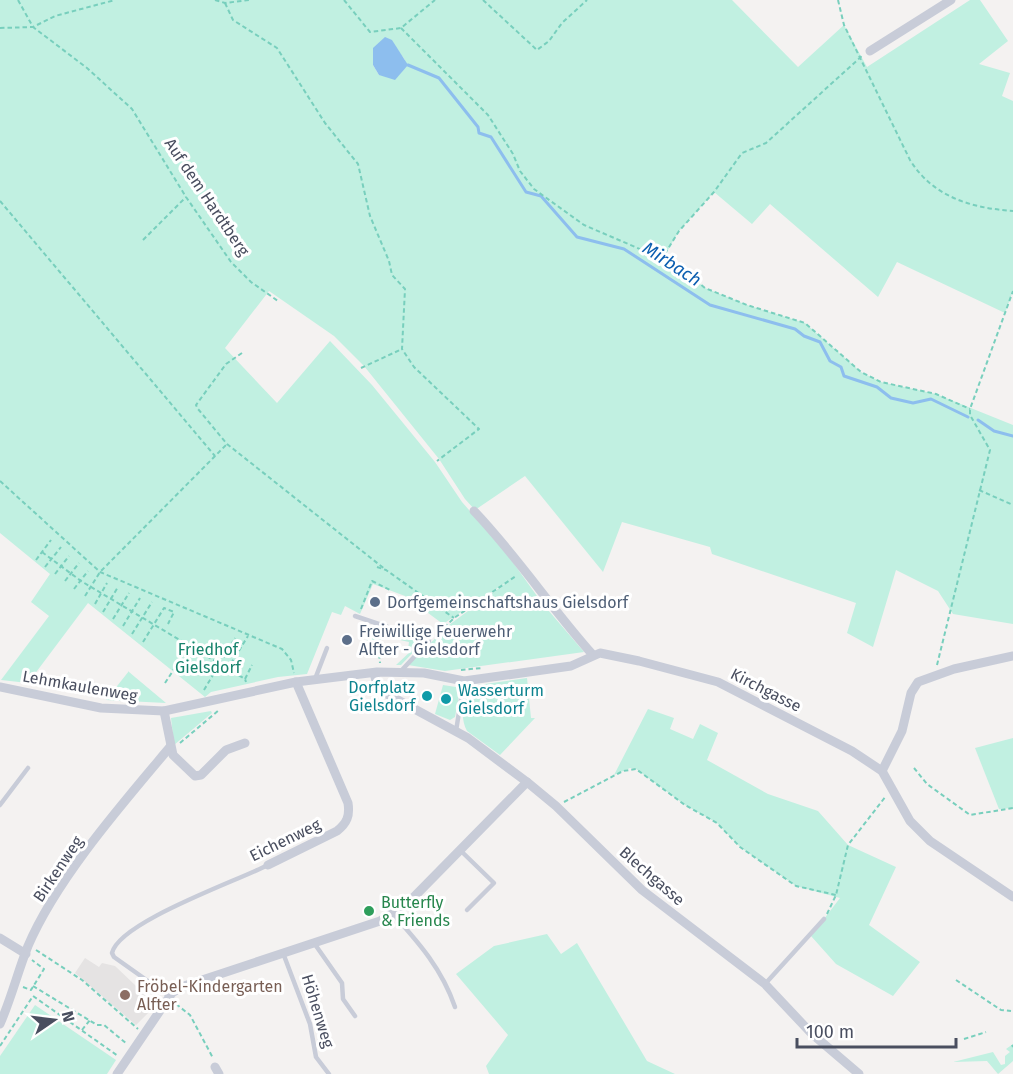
<svg xmlns="http://www.w3.org/2000/svg" width="1013" height="1074" viewBox="0 0 1013 1074" font-family="'Fira Sans',sans-serif">
  <rect width="100%" height="100%" fill="#f4f2f1"/>
  <path fill="#e5e3e3" d="M 85,958 L 99,967 L 102,963 L 115,966 L 156,1005 L 136,1025 L 75,973 Z"/>
  <g fill="#c1f0e1" fill-rule="evenodd">
    <path d="M 0,0 L 732,0 L 798,67 L 844,25 L 867,67 L 970,0 L 980,0 L 1008,41 L 979,64 L 1010,73 L 1002,96 L 1013,101 L 1013,291 L 1005,313 L 897,262 L 878,297 L 770,204 L 752,224 L 714,192 L 679,231 L 662,260 L 677,265 L 705,288 L 747,305 L 805,323 L 861,372 L 881,382 L 936,394 L 1013,425 L 1013,624 L 953,614 L 938,591 L 896,570 L 873,647 L 847,633 L 856,603 L 712,554 L 710,547 L 622,522 L 603,572 L 525,476 L 475,510 L 465,499 L 439,459 L 364,366 L 334,336 L 269,291 L 225,348 L 277,403 L 330,341 L 372,385 L 435,462 L 462,502 L 504,550 L 542,603 L 584,652 L 445,671 L 408,665 L 449,625 L 510,580 L 443,624 L 405,596 L 373,584 L 360,614 L 345,606 L 341,615 L 332,612 L 307,674 L 278,677 L 211,692 L 205,697 L 88,603 L 28,683 L 1,680 L 49,616 L 31,602 L 50,574 L 0,533 ZM 394,45 L 405,60 L 396,76 L 379,75 L 373,65 L 373,58 Z"/>
    <path d="M 367,624 L 380,631 L 419,640 L 420,645 L 401,665 L 396,665 L 411,651 L 408,649 L 409,642 L 382,636 L 380,643 L 363,636 Z"/>
    <path d="M 129,671 L 129,672 L 166,703 L 106,700 Z"/>
    <path d="M 527,678 L 531,718 L 535,718 L 500,755 L 467,731 C 459,716 464,700 471,686 Z"/>
    <path d="M 443,685 L 456,687 L 460,691 L 455,717 L 450,720 L 435,714 Z"/>
    <path d="M 648,709 L 674,718 L 670,729 L 693,739 L 700,724 L 718,733 L 707,760 L 768,794 L 818,811 L 848,845 L 896,867 L 869,925 L 920,962 L 893,996 L 836,964 L 811,936 L 840,898 L 796,886 L 740,847 L 717,823 L 685,805 L 636,769 L 630,768 L 614,775 Z"/>
    <path d="M 211,711 L 212,713 L 174,745 L 171,718 Z"/>
    <path d="M 1013,738 L 1013,808 L 999,809 L 975,748 Z"/>
    <path d="M 547,934 L 561,954 L 577,943 L 647,1061 L 675,1074 L 489,1074 L 486,1066 L 508,1035 L 456,974 L 494,946 Z"/>
    <path d="M 35,1005 L 116,1060 L 107,1074 L 0,1074 L 0,1056 Z"/>
    <path d="M 1013,1044 L 1013,1061 L 998,1074 L 987,1061 L 953,1062 L 993,1052 L 1001,1065 L 1005,1064 L 1005,1056 L 1010,1052 L 1006,1049 Z"/>
  </g>
  <path fill="#8dbeee" d="M 385,37 L 392,40 L 408,65 L 395,80 L 379,75 L 373,65 L 373,48 Z"/>
  <g fill="none" stroke-linecap="round" stroke-linejoin="round">
    <g stroke="#8dbeee" stroke-width="3">
      <path d="M 408,65 L 439,78 L 478,127 L 479,133 L 491,137 L 526,192 L 541,196 L 577,237 L 624,249 L 710,305 L 795,329 L 804,336 L 820,342 L 830,361 L 841,367 L 844,376 L 877,387 L 891,398 L 913,403 L 931,399 L 968,417"/>
      <path d="M 978,420 L 994,431 L 1013,436"/>
    </g>
    <g stroke="#78cfbd" stroke-width="2" stroke-dasharray="4.5 3" stroke-linecap="butt">
      <path d="M 18,0 L 33,27 L 87,68 L 132,109 L 186,197 L 231,262 L 251,282 L 278,301"/>
      <path d="M 215,0 L 225,3 L 249,0"/>
      <path d="M 344,0 L 370,32 L 401,28 L 435,0"/>
      <path d="M 483,0 L 537,50 L 549,41 L 562,23 L 587,0"/>
      <path d="M 838,0 L 844,25 L 910,160 C 933,197 971,208 1013,211"/>
      <path d="M 225,3 L 233,20 L 277,48 L 325,123 L 358,164 L 370,216 L 389,261 L 392,275 L 405,289 L 402,349 L 414,367 L 479,429 L 437,461"/>
      <path d="M 0,28 L 33,27 L 55,16 L 115,0"/>
      <path d="M 401,28 L 488,115 L 513,154 L 520,171 L 534,189 L 584,225 L 677,265 L 705,288 L 747,305 L 805,323 L 861,372 L 881,382 L 936,394 L 970,409"/>
      <path d="M 0,201 L 215,456"/>
      <path d="M 143,240 L 186,197"/>
      <path d="M 661,260 L 679,231 L 714,192 L 742,153 L 766,143 L 863,55"/>
      <path d="M 242,353 L 226,364 L 196,405 L 198,409 L 227,444 L 386,570"/>
      <path d="M 361,368 L 402,349"/>
      <path d="M 0,481 L 100,572 L 282,649 L 291,660 L 294,673"/>
      <path d="M 979,490 L 1013,505"/>
      <path d="M 42,552 L 81,581 L 245,679 L 246,682"/>
      <path d="M 36,560 L 51,540"/>
      <path d="M 45,567 L 61,547"/>
      <path d="M 377,567 L 386,570 L 454,618"/>
      <path d="M 55,574 L 69,556"/>
      <path d="M 65,581 L 79,563"/>
      <path d="M 74,589 L 88,571"/>
      <path d="M 85,596 L 100,572 L 227,444"/>
      <path d="M 95,604 L 107,583"/>
      <path d="M 361,609 L 372,581 L 392,591"/>
      <path d="M 103,612 L 118,587"/>
      <path d="M 113,619 L 129,593"/>
      <path d="M 123,626 L 140,598"/>
      <path d="M 439,633 L 454,618 L 516,576"/>
      <path d="M 132,634 L 152,602"/>
      <path d="M 360,636 L 378,644 L 380,663"/>
      <path d="M 143,642 L 164,608 L 174,612 L 168,624"/>
      <path d="M 937,665 L 990,450 L 970,415 L 970,409 L 1013,291"/>
      <path d="M 227,670 L 248,636"/>
      <path d="M 461,670 L 482,668"/>
      <path d="M 245,679 L 252,665"/>
      <path d="M 165,683 L 189,646"/>
      <path d="M 204,690 L 235,638"/>
      <path d="M 180,743 L 219,710"/>
      <path d="M 914,768 L 927,784 L 970,815 L 1013,808"/>
      <path d="M 564,802 L 623,771 L 636,769 L 685,805 L 717,823 L 740,847 L 796,886 L 836,895"/>
      <path d="M 827,914 L 836,895 L 848,845 L 886,796"/>
      <path d="M 36,950 L 82,980 L 138,1029"/>
      <path d="M 956,980 L 1001,1010 L 1011,1011"/>
      <path d="M 33,986 L 97,1025 L 104,1025 L 127,1044"/>
      <path d="M 23,987 L 31,990 L 44,969 L 32,960"/>
      <path d="M 176,1004 L 190,1015 L 213,1058"/>
      <path d="M 82,1030 L 90,1020"/>
      <path d="M 964,1039 L 986,1032"/>
      <path d="M 1012,1045 L 1013,1047"/>
      <path d="M 0,1046 L 33,996 L 118,1056"/>
    </g>
    <g stroke="#c8ccd8" stroke-width="4.5">
      <path d="M 355,616 L 429,641 L 401,671"/>
      <path d="M 315,679 L 327,648"/>
      <path d="M 456,731 L 464,681"/>
      <path d="M 0,805 L 28,768"/>
      <path d="M 461,851 L 494,883 L 467,910"/>
      <path d="M 393,914 C 419,943 442,969 455,1007"/>
      <path d="M 314,943 L 342,983 L 343,999 L 355,1016"/>
      <path d="M 283,953 L 310,1024 L 316,1057 L 329,1074"/>
      <path d="M 765,984 L 824,919"/>
      <path d="M 169,996 L 114,957 L 112,953 C 119,922 237,881 268,865"/>
    </g>
    <g stroke="#c8ccd8" stroke-width="9">
      <path d="M 870,51 L 951,0"/>
      <path d="M 474,511 C 517,556 551,608 593,655"/>
      <path d="M 374,673 L 377,685 L 385,693 L 468,738 L 527,782 L 556,806 L 642,890 L 765,984 L 811,1033 L 859,1074"/>
      <path d="M 0,687 L 101,708 L 164,711 L 296,682 L 377,672 L 424,673 L 464,681 L 571,666 L 600,653 L 639,661 L 718,682 L 852,751 L 882,771 L 910,821 L 930,841 L 1013,897"/>
      <path d="M 164,711 L 173,755 L 195,776 L 201,775 L 226,750 L 245,743"/>
      <path d="M 882,771 L 902,731 L 911,693 L 918,682 L 954,669 L 1013,656"/>
      <path d="M 268,865 L 337,831 C 347,823 350,816 348,803 L 296,682"/>
      <path d="M 0,938 L 26,954"/>
      <path d="M 0,1024 C 11,999 18,971 28,946 C 57,878 123,803 170,747"/>
      <path d="M 215,1067 L 219,1074"/>
      <path d="M 117,1074 L 172,993 L 181,987 L 380,921 L 409,902 L 527,782"/>
    </g>
  </g>
  <g fill="#5c6f8a" stroke="#fff" stroke-width="2">
    <circle cx="375" cy="602" r="6"/>
    <circle cx="347" cy="640" r="6"/>
  </g>
  <g fill="#0f9aa8" stroke="#fff" stroke-width="2">
    <circle cx="427" cy="696" r="6"/>
    <circle cx="446" cy="699" r="6"/>
  </g>
  <circle fill="#2e9e5b" stroke="#fff" stroke-width="2" cx="369" cy="911" r="6"/>
  <circle fill="#8d6e63" stroke="#fff" stroke-width="2" cx="125" cy="995" r="6"/>
  <g text-anchor="middle" dominant-baseline="central" stroke-width="6" stroke-linejoin="round" paint-order="stroke">
    <g font-size="16" fill="#494e5f" stroke="#fff">
      <text transform="translate(207 197) rotate(56)">Auf dem Hardtberg</text>
      <text transform="translate(80 686) rotate(10)">Lehmkaulenweg</text>
      <text transform="translate(766 690) rotate(27)">Kirchgasse</text>
      <text transform="translate(285 840) rotate(-26)">Eichenweg</text>
      <text transform="translate(58 869) rotate(-56)">Birkenweg</text>
      <text transform="translate(652 876) rotate(41)">Blechgasse</text>
      <text transform="translate(318 1011) rotate(73)">Höhenweg</text>
    </g>
    <g font-size="16" fill="#4e5e75" stroke="#fff" text-anchor="start">
      <text x="387" y="602">Dorfgemeinschaftshaus Gielsdorf</text>
      <text x="359" y="631">Freiwillige Feuerwehr<tspan x="359" dy="18">Alfter - Gielsdorf</tspan></text>
    </g>
    <g font-size="16" fill="#17836c" stroke="#fff">
      <text x="208" y="649">Friedhof<tspan x="208" dy="18">Gielsdorf</tspan></text>
    </g>
    <g font-size="16" fill="#0d838f" stroke="#fff" text-anchor="end">
      <text x="415" y="687">Dorfplatz<tspan x="415" dy="18">Gielsdorf</tspan></text>
      <text x="458" y="690" text-anchor="start">Wasserturm<tspan x="458" dy="18">Gielsdorf</tspan></text>
    </g>
    <g font-size="16" fill="#27864d" stroke="#fff" text-anchor="start">
      <text x="381" y="902">Butterfly<tspan x="381" dy="18">&amp; Friends</tspan></text>
    </g>
    <g font-size="16" fill="#785e54" stroke="#fff" text-anchor="start">
      <text x="137" y="986">Fröbel-Kindergarten<tspan x="137" dy="18">Alfter</tspan></text>
    </g>
    <g font-size="18" font-style="italic" fill="#0b5eb0" stroke="#fff">
      <text transform="translate(672 264) rotate(33)">Mirbach</text>
    </g>
  </g>
  <g transform="translate(54 1020) rotate(76)" stroke="#ffffff" stroke-width="4.5" paint-order="stroke">
  <path d="M0-4.5L10 22L0 15L-10 22Z" fill="#494e5f"/>
  <text y="-9" font-size="16" font-weight="bold" text-anchor="middle" fill="#494e5f">N</text>
  </g>
  <path d="M797 1038v9h159v-9" fill="none" stroke="#494e5f" stroke-width="3"/>
  <text x="806" y="1038" font-size="18" fill="#494e5f" stroke="#ffffff" stroke-width="4.5" paint-order="stroke">100 m</text>
</svg>
